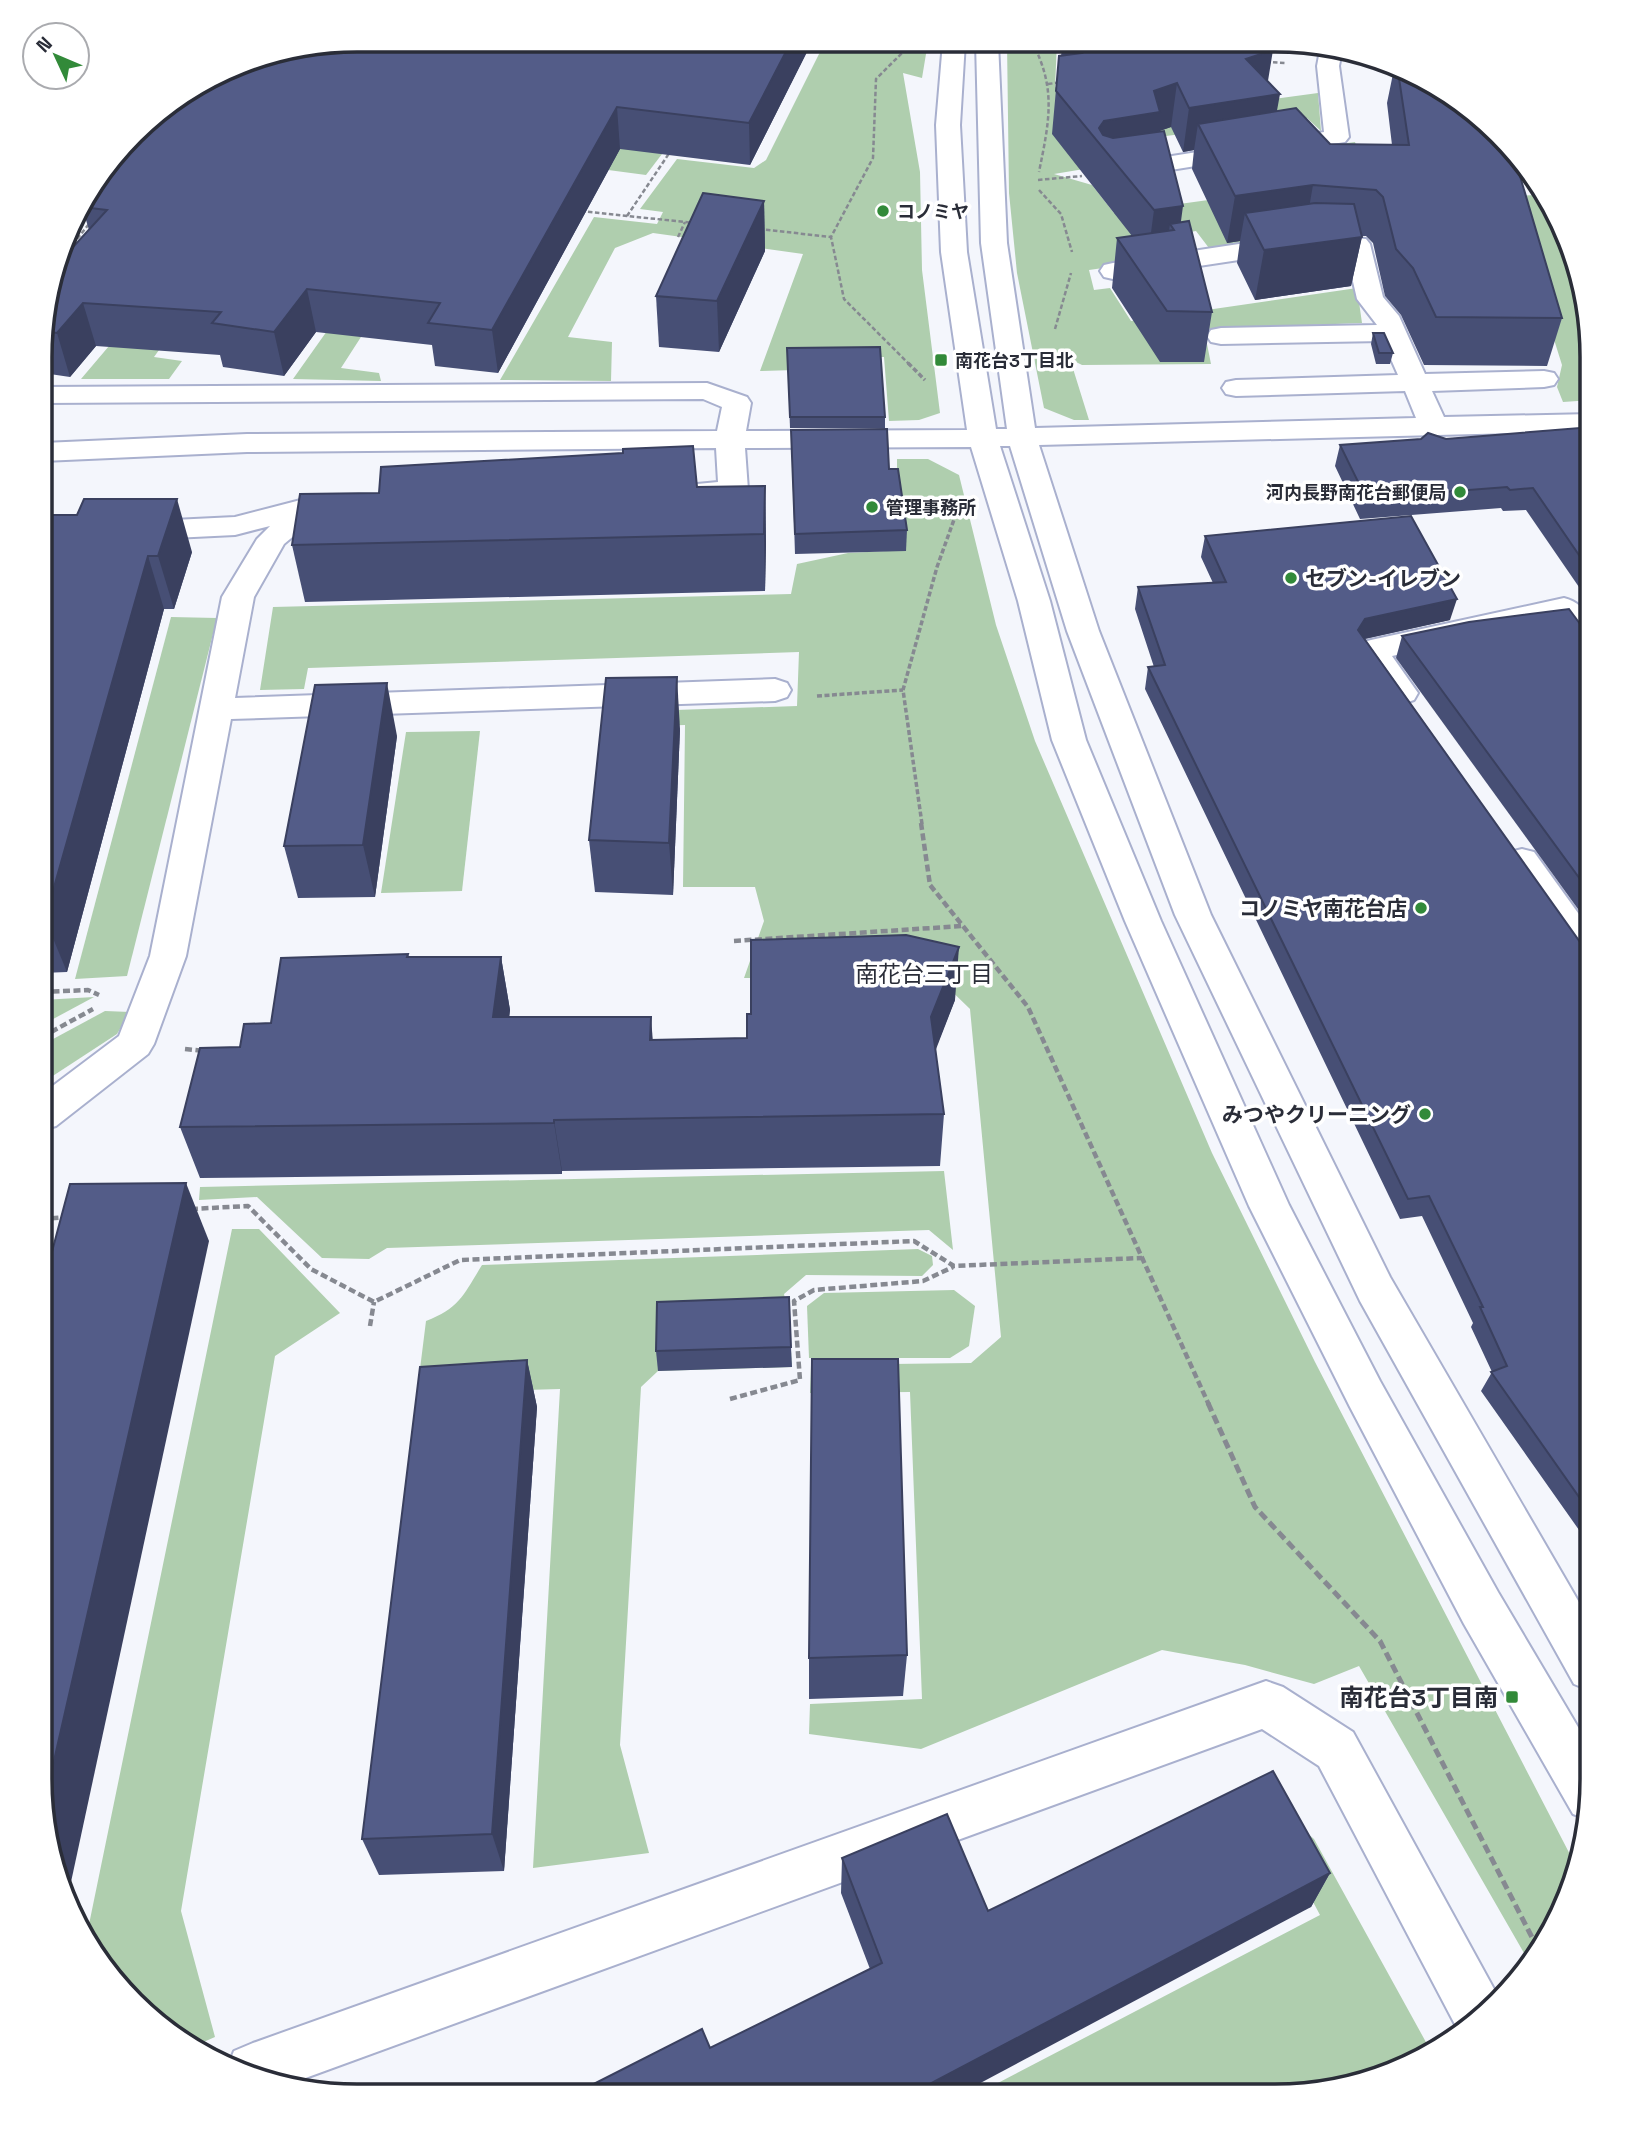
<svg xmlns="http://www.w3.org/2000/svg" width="1632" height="2137" viewBox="0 0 1632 2137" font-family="'Space Grotesk','Noto Sans JP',sans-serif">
  <rect width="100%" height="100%" fill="#f4f6fc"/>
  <g fill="#afceae">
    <path d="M 653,41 L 662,154 L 646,175 L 578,166 Z"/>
    <path d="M 806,42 L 928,42 L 922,78 L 903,73 L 920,172 L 922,270 L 940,413 L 919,420 L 889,421 L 884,357 L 798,358 L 795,370 L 760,371 L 803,254 L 653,233 L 615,248 L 568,337 L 612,342 L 611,381 L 500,380 L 594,217 L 657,224 L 663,212 L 640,209 L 677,159 L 754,168 L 766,160 L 824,44 Z"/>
    <path d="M 1007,42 L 1057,42 L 1055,87 L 1106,122 L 1318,93 L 1321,131 L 1307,118 L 1111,143 L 1126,162 L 1054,174 L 1092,185 L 1114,213 L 1318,185 L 1288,151 L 1355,142 L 1370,187 L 1251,247 L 1212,252 L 1196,231 L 1118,244 L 1131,264 L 1089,270 L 1094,290 L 1110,288 L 1131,321 L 1357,288 L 1362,323 L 1204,329 L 1211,364 L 1082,365 L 1070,359 L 1089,420 L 1074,420 L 1044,408 L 1017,273 L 1009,193 Z"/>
    <path d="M 1537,195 L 1570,263 L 1592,357 L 1592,400 L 1563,402 L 1557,387 L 1562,365 L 1509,196 Z"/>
    <path d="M 428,233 L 341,368 L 379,373 L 381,381 L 293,379 L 373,266 Z"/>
    <path d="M 171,273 L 184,315 L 154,357 L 182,361 L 169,379 L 81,379 Z"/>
    <path d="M 897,459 L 928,459 L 959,475 L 996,625 L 1035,741 L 1212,1153 L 1315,1362 L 1577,1868 L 1575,1882 L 1533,1962 L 1528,1960 L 1359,1666 L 1314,1684 L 1245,1665 L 1162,1650 L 921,1749 L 809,1734 L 810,1704 L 922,1699 L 910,1392 L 810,1393 L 811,1365 L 971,1363 L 1001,1337 L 970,1009 L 937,977 L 744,978 L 764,921 L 755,887 L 683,887 L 685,725 L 612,727 L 616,712 L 797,706 L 799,652 L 308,668 L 304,689 L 260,690 L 273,607 L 791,594 L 797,564 L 848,553 L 906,550 L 897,490 Z"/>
    <path d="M 171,617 L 217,618 L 127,976 L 75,979 Z"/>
    <path d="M 480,731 L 462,891 L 381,893 L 406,732 Z"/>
    <path d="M 94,997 L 42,1025 L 42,1000 Z"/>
    <path d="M 105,1011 L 130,1012 L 117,1034 L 42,1083 L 42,1045 Z"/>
    <path d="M 944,1171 L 953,1250 L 929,1230 L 387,1248 L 369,1259 L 322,1258 L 257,1197 L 199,1200 L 200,1187 Z"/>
    <path d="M 232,1229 L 259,1229 L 340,1313 L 275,1356 L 181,1911 L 215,2037 L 192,2047 L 181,2043 L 119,1989 L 86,1939 Z"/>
    <path d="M 918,1249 L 932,1256 L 933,1265 L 922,1276 L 806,1275 L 784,1294 L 789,1318 L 792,1367 L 658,1371 L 641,1387 L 620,1745 L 649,1853 L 533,1868 L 560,1389 L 417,1393 L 426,1321 C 460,1308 464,1294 482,1265 Z"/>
    <path d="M 954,1290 L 975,1306 L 969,1346 L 950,1358 L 809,1358 L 807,1306 L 824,1293 Z"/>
    <path d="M 1275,1805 L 1314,1839 L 1427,2044 L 1396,2068 L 1275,2097 L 973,2096 L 1320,1915 L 1262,1806 Z"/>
  </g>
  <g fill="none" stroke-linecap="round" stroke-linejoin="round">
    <defs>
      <g id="minor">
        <path d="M 943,42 L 965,42 L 960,125 L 967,252 L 996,429 L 1007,429 L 981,243 L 976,42 L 998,42 L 1007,243 L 1035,428 L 1416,418 L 1405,391 L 1236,396 L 1226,394 L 1222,388 L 1226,382 L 1236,380 L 1398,375 L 1383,341 L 1221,344 L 1211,342 L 1207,336 L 1211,330 L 1221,328 L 1377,325 L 1357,299 L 1346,251 L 1305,250 L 1113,279 L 1104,277 L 1100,271 L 1104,265 L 1113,263 L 1305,234 L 1366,239 L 1370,244 L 1383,297 L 1399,316 L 1425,374 L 1544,371 L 1554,373 L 1558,379 L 1554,385 L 1544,387 L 1432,391 L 1444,417 L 1592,414 L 1592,431 L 1039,445 L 1099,631 L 1211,915 L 1390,1277 L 1591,1623 L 1591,1691 L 1574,1684 L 1360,1301 L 1175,915 L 1067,631 L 1010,446 L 1000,446 L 1050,601 L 1086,740 L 1161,921 L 1289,1205 L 1380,1381 L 1498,1592 L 1591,1749 L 1591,1800 L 1587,1819 L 1573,1814 L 1464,1624 L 1350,1407 L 1249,1206 L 1125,921 L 1052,740 L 1018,601 L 971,447 L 745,448 L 748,490 L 743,496 L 686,501 L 676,498 L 671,492 L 676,486 L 718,482 L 716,448 L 247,452 L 43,461 L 43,443 L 247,434 L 717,431 L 722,407 L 703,399 L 43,403 L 43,387 L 707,383 L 747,397 L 751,403 L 746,431 L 967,430 L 941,252 L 936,125 Z"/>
        <path d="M 1321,45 L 1342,50 L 1339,66 L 1349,137 L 1345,142 L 1121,178 L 1112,176 L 1109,171 L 1112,166 L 1121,164 L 1324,132 L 1317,66 Z"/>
        <path d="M 349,495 L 359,498 L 364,504 L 359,510 L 320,514 L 284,544 L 254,597 L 235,698 L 775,679 L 787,683 L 791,690 L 787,697 L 775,701 L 231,719 L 186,956 L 154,1044 L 148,1054 L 56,1126 L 41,1130 L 42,1094 L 119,1036 L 150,956 L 222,597 L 257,539 L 270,526 L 235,535 L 132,540 L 121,537 L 117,531 L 121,525 L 132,522 L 235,517 L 316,496 Z"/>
        <path d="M 1564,598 C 1592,605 1592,631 1592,655 L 1581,652 L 1556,619 L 1392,656 L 1418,693 L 1414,700 L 1402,704 L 1390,700 L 1355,650 L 1360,643 L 1371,640 Z"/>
        <path d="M 1522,849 L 1534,852 L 1591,931 L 1591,971 L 1578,968 L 1504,861 L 1510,852 Z"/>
        <path d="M 1266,1681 L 1283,1687 L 1353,1732 L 1500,2000 L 1484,2018 L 1460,2034 L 1319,1766 L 1262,1729 L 289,2084 L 230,2061 L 234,2051 L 253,2043 Z"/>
      </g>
    </defs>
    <use href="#minor" stroke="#a9b0ce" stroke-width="4"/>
    <g stroke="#868991" stroke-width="2.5" stroke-dasharray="4.5 2.5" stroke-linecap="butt">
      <path d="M 1032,42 C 1057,89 1049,122 1039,172"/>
      <path d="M 1266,62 L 1285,63"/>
      <path d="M 1048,84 L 1062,82"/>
      <path d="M 1038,180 L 1082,176"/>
      <path d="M 1039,190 L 1061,214 L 1072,252"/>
      <path d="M 581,211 L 694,223"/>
      <path d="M 627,216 L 670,152"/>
      <path d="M 759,229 L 831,237"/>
      <path d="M 678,237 L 685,222"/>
      <path d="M 64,255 L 89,224"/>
      <path d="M 1055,329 L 1071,273"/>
      <path d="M 910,365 L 844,299 L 831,237 L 873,158 L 876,79 L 910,45"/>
    </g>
    <g stroke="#868991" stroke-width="3.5" stroke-dasharray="5 2.5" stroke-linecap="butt">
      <path d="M 908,363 L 925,380"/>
      <path d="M 817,696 L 903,690"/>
      <path d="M 922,824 L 903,690 L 937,567 L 956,514"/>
    </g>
    <g stroke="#868991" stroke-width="4.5" stroke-dasharray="7 3.5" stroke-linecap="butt">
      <path d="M 921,823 L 930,885 L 1028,1007 L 1209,1405"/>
      <path d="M 734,941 L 962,926"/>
      <path d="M 42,992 L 88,990 L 99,995"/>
      <path d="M 42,1037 L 93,1009"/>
      <path d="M 185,1049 L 204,1051"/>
      <path d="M 191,1209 L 248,1206 L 311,1269 L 374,1302 L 460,1260 L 914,1241 L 954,1266 L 1142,1258"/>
      <path d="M 41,1219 L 67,1217"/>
      <path d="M 370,1326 L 374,1302"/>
      <path d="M 730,1399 L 800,1380 L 794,1301 L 814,1290 L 923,1281 L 953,1267"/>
    </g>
    <path stroke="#868991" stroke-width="5" stroke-dasharray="9 4.5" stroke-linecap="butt" d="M 1208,1403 L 1255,1507 L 1380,1641 L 1540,1953"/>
    <use href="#minor" fill="#fff" fill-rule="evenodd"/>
  </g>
  <g fill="#474f75">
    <path d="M 812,42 L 750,165 L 620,149 L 498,373 L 435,366 L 432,345 L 316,332 L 284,376 L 223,367 L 220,355 L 96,346 L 70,377 L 43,373 L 43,316 L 89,230 L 86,220 L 76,219 L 83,199 L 149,119 Z"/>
    <path d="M 1063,42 L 1136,43 L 1139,46 L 1268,82 L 1277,111 L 1330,144 L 1392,145 L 1387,103 L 1395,64 L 1467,106 L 1497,148 L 1562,318 L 1547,366 L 1424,365 L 1401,315 L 1385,296 L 1373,243 L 1366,236 L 1362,236 L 1351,286 L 1255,300 L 1237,263 L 1240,241 L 1227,243 L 1192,169 L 1194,150 L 1183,152 L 1171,127 L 1159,131 L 1181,223 L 1212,312 L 1204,362 L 1160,362 L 1112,288 L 1117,238 L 1132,236 L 1052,134 L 1059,56 L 1061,56 Z"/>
    <path d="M 764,201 L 765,251 L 719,352 L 659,347 L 656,296 Z"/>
    <path d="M 1373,333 L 1393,353 L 1390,364 L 1376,364 L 1371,344 Z"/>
    <path d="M 787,348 L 885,417 L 885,428 L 790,428 Z"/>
    <path d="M 1592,427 L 1592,606 L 1526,510 L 1503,511 L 1501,508 L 1360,519 L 1335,466 L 1340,445 L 1446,439 Z"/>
    <path d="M 791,430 L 889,469 L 907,530 L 906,551 L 795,554 Z"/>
    <path d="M 765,486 L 766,543 L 765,591 L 305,602 L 292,545 L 697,487 Z"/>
    <path d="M 43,522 L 192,552 L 174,609 L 164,609 L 67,972 L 42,973 Z"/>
    <path d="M 1205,536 L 1450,620 L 1365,639 L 1585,949 L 1591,950 L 1591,1547 L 1481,1391 L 1492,1372 L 1471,1327 L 1473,1323 L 1422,1216 L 1400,1219 L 1145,689 L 1148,667 L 1154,667 L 1135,609 L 1138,587 L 1213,583 L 1201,557 Z"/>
    <path d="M 1586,632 L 1592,634 L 1591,927 L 1396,658 L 1402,636 Z"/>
    <path d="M 680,729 L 673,895 L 595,892 L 589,840 Z"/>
    <path d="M 397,736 L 375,897 L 298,898 L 284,846 Z"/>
    <path d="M 408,954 L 409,957 L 501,957 L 510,1010 L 509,1017 L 653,1040 L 747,1038 L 955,1000 L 935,1050 L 944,1114 L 940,1166 L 562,1171 L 562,1174 L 200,1178 L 180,1127 L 240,1047 L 271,1023 Z"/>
    <path d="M 791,1347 L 792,1367 L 658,1371 L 656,1351 Z"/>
    <path d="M 527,1360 L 537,1407 L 504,1871 L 379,1875 L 362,1839 Z"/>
    <path d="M 907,1655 L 903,1696 L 809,1699 L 809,1658 Z"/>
    <path d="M 842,1858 L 988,1911 L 1330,1873 L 1311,1907 L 710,2048 L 870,1969 L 841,1893 Z"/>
  </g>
  <g fill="#3a405f">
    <path d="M 791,42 L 812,42 L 750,165 L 749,123 Z"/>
    <path d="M 1273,50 L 1266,93 L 1280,94 L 1272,138 L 1198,124 L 1194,150 L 1183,152 L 1189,108 L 1246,59 Z"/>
    <path d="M 1177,83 L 1171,127 L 1157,132 L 1115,163 L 1099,128 L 1104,121 L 1154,91 Z"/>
    <path d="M 617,107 L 620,149 L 498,373 L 492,330 Z"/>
    <path d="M 1313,185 L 1305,231 L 1245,213 L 1240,241 L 1227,243 L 1235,196 Z"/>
    <path d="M 764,201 L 765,251 L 719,352 L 717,301 Z"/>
    <path d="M 1183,206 L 1177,251 L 1174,230 L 1170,224 L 1166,252 L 1148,255 L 1154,210 Z"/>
    <path d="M 1362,237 L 1351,286 L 1255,300 L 1264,250 Z"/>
    <path d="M 307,289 L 316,332 L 284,376 L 274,332 Z"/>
    <path d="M 83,303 L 96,346 L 70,377 L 57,333 Z"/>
    <path d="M 765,486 L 766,543 L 765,591 L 764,534 Z"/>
    <path d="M 177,499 L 192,552 L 174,609 L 158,556 Z"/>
    <path d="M 148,556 L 164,609 L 67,972 L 45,919 Z"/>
    <path d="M 1457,599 L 1450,620 L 1359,640 L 1358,630 L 1365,619 Z"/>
    <path d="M 677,677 L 680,729 L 673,895 L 669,843 Z"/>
    <path d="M 387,683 L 397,736 L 375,897 L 363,845 Z"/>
    <path d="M 959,947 L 955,1000 L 928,1070 L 931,1017 Z"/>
    <path d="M 501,957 L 510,1010 L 503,1070 L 493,1017 Z"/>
    <path d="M 651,1017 L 655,1069 L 650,1040 Z"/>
    <path d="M 554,1120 L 562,1171 L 562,1174 L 554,1123 Z"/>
    <path d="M 186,1183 L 209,1241 L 68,1896 L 45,1800 Z"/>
    <path d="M 527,1360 L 537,1407 L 504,1871 L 492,1834 Z"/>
    <path d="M 1330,1873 L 1311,1907 L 956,2096 L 907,2096 Z"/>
  </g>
  <g fill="#535c88" stroke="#3a405f" stroke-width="2">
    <path d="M 358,40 L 791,42 L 749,123 L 617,107 L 492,330 L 428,323 L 440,303 L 307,289 L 274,332 L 212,323 L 221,312 L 83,303 L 57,333 L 43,331 L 43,316 L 63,258 L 107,210 L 82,207 L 107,181 L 98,180 L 149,119 L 255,57 Z"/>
    <path d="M 1074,42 L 1136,43 L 1139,46 L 1165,43 L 1272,43 L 1273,50 L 1246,59 L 1280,94 L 1189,108 L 1177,83 L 1154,91 L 1160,112 L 1104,121 L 1099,128 L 1103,135 L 1113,138 L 1164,131 L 1183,206 L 1154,210 L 1056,91 L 1059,56 L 1082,53 Z"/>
    <path d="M 1397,65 L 1467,106 L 1495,140 L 1497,148 L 1502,148 L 1517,166 L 1562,318 L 1436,317 L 1413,268 L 1396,249 L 1383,197 L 1376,190 L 1313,185 L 1235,196 L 1198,124 L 1296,108 L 1330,144 L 1409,145 Z"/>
    <path d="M 703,193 L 764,201 L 717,301 L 656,296 Z"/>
    <path d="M 1315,203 L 1354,204 L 1362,237 L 1264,250 L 1245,213 Z"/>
    <path d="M 1189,221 L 1212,312 L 1167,311 L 1117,238 L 1174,230 L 1170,224 Z"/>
    <path d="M 1373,333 L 1384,333 L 1393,353 L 1379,353 Z"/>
    <path d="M 880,347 L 885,417 L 790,417 L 787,348 Z"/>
    <path d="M 1592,427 L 1592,574 L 1533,488 L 1510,490 L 1507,487 L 1366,498 L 1340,445 L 1421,439 L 1428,433 L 1446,439 Z"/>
    <path d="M 887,429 L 889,469 L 898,469 L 907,530 L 795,534 L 791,430 Z"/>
    <path d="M 693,446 L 697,487 L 765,486 L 764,534 L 292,545 L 300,494 L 379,493 L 381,467 L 623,453 L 623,449 Z"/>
    <path d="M 84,499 L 177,499 L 158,556 L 148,556 L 45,919 L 42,919 L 43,522 L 45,515 L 77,515 Z"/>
    <path d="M 1411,516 L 1457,599 L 1365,619 L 1358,630 L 1585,949 L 1591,950 L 1591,1514 L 1491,1372 L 1507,1366 L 1480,1307 L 1483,1307 L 1429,1196 L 1408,1199 L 1148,667 L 1165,665 L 1138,587 L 1226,582 L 1205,536 Z"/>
    <path d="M 1569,609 L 1586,632 L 1592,634 L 1591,894 L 1402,636 L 1469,622 Z"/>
    <path d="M 677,677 L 669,843 L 589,840 L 606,678 Z"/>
    <path d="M 387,683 L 363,845 L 284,846 L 315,685 Z"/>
    <path d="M 906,935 L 959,947 L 931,1017 L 944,1114 L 554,1120 L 554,1123 L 180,1127 L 200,1048 L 240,1047 L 244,1024 L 271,1023 L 281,958 L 408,954 L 407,957 L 501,957 L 493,1017 L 651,1017 L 650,1040 L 747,1038 L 747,1014 L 751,1014 L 751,940 Z"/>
    <path d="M 186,1183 L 45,1800 L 40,1780 L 41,1293 L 70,1184 Z"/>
    <path d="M 789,1297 L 791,1347 L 656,1351 L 657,1302 Z"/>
    <path d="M 812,1359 L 898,1359 L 907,1655 L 809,1658 Z"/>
    <path d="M 527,1360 L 492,1834 L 362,1839 L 420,1367 Z"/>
    <path d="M 1273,1771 L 1330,1873 L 907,2096 L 572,2095 L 702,2029 L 710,2048 L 882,1963 L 842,1858 L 947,1814 L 988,1911 Z"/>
  </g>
  <g fill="#328a39" stroke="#fff" stroke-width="2.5">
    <circle cx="883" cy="211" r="7"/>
    <rect x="934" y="353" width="14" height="14" rx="3.5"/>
    <circle cx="1460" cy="492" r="7"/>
    <circle cx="872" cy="507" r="7"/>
    <circle cx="1291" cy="578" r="7"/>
    <circle cx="1421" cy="908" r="7"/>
    <circle cx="1425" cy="1114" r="7"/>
    <rect x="1505" y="1690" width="14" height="14" rx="3.5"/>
  </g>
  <g text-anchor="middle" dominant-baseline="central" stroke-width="7" stroke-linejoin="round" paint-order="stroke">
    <g font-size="18" font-weight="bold" fill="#2a2d38" stroke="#fff" text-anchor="start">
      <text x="897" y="211">コノミヤ</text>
      <text x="955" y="360">南花台3丁目北</text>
      <text x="1446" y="492" text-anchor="end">河内長野南花台郵便局</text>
      <text x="886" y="507">管理事務所</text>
    </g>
    <g font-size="21" font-weight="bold" fill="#2a2d38" stroke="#fff" text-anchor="end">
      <text x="1305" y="578" text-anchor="start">セブン-イレブン</text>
      <text x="1407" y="908">コノミヤ南花台店</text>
      <text x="1411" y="1114">みつやクリーニング</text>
    </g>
    <g font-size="23" fill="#2a2d38" stroke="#fff">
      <text x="924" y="974">南花台三丁目</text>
    </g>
    <g font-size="24" font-weight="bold" fill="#2a2d38" stroke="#fff" text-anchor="end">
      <text x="1498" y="1697">南花台3丁目南</text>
    </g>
  </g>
  <path d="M0 0H1632V2137H0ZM357 52H1275A305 305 0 0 1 1580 357V1779A305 305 0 0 1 1275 2084H357A305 305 0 0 1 52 1779V357A305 305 0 0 1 357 52Z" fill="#fff" fill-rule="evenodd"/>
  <path fill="none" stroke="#2a2d38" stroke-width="3.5" d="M357 52H1275A305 305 0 0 1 1580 357V1779A305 305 0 0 1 1275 2084H357A305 305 0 0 1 52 1779V357A305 305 0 0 1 357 52Z"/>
  <g transform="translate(56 56) rotate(314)"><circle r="33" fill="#ffffff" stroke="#aaabaf" stroke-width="2"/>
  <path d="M0-5L12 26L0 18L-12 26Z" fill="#328a39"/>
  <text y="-10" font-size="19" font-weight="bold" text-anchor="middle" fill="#2a2d38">N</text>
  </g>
</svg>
